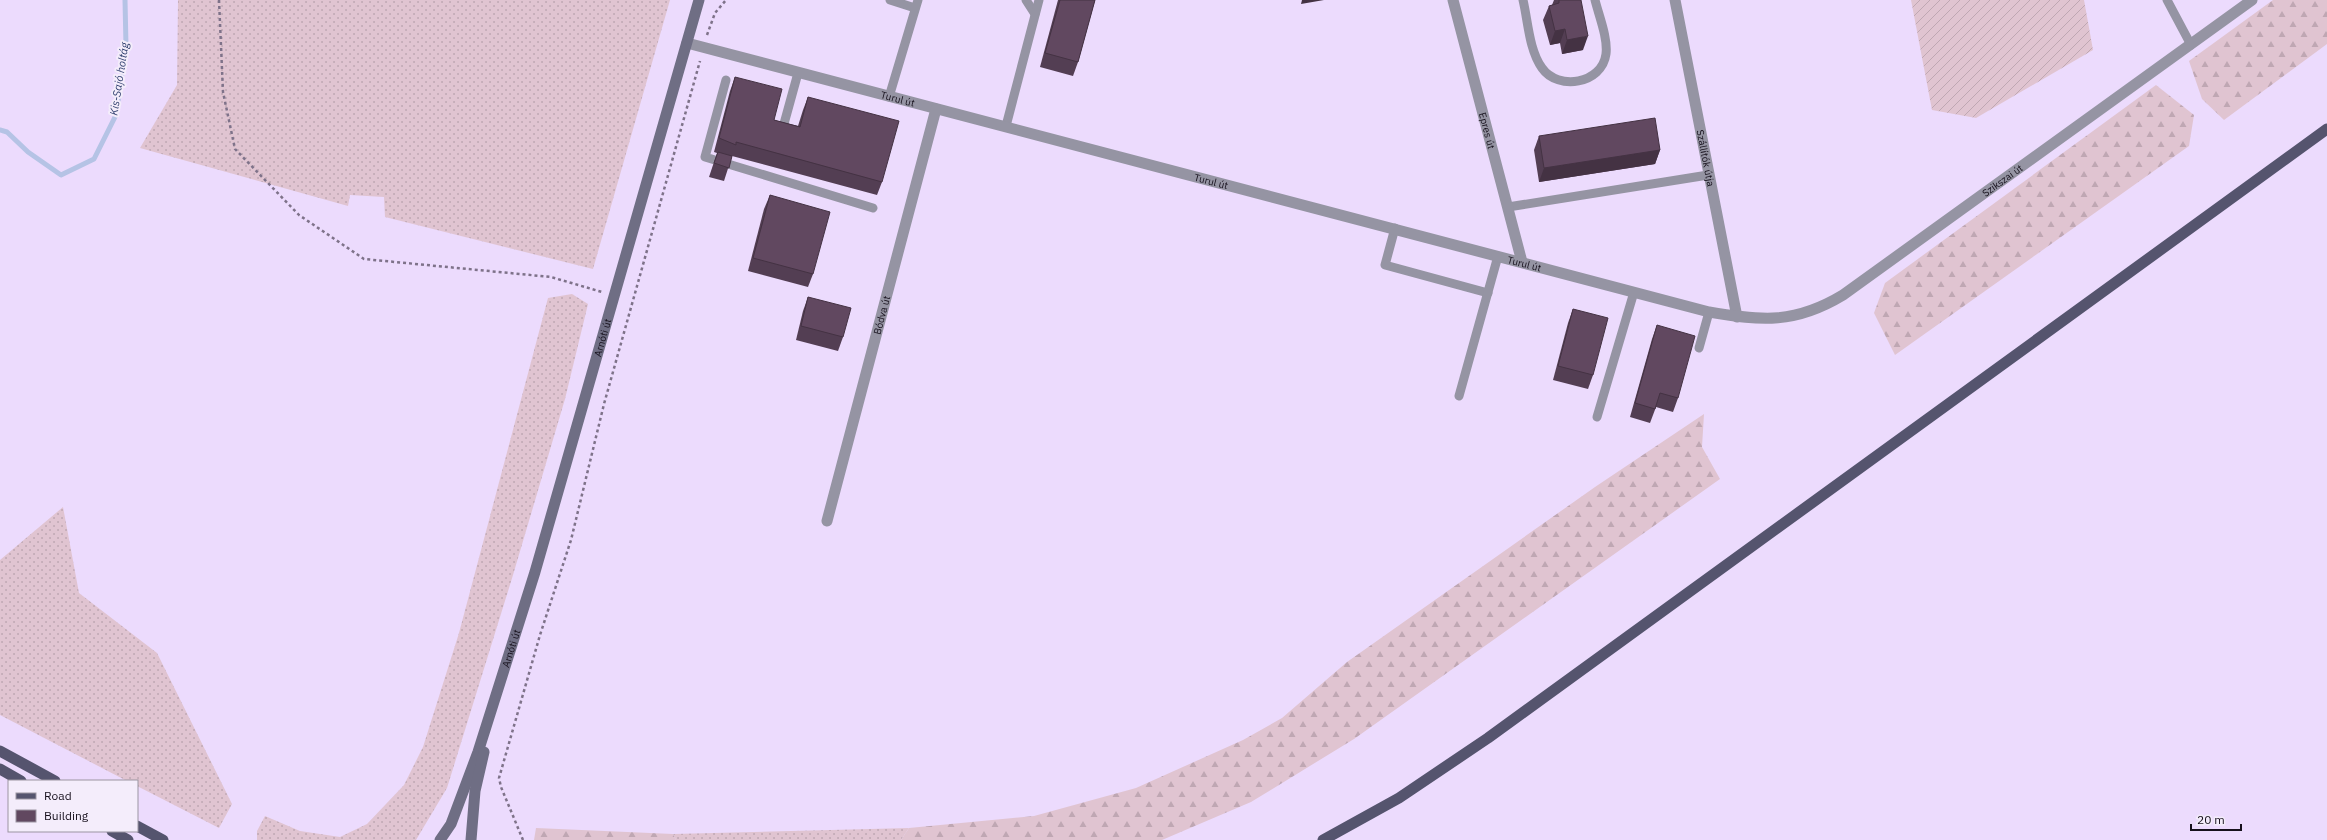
<svg xmlns="http://www.w3.org/2000/svg" width="2327" height="840" viewBox="0 0 2327 840" font-family="'IBM Plex Sans',sans-serif">
  <defs>
    <pattern id="grass-dots" width="8" height="8" patternUnits="userSpaceOnUse"><rect width="8" height="8" fill="#e0c4d1"/><path d="M2 2h.1M6 6h.1" fill="none" stroke="#bfa7b3" stroke-width="1.8" stroke-linecap="round"/></pattern>
    <pattern id="forest-firs" width="22" height="20" patternUnits="userSpaceOnUse"><rect width="22" height="20" fill="#e0c4d1"/><path d="M5 1l3.5 6h-7zM16 11l3.5 6h-7z" fill="#bfa7b3"/></pattern>
    <pattern id="garden-furrows" width="10" height="10" patternUnits="userSpaceOnUse"><rect width="10" height="10" fill="#e0c4d1"/><path d="M-1 1l2-2M0 10L10 0M9 11l2-2" fill="none" stroke="#bfa7b3"/></pattern>
  </defs>
  <rect width="100%" height="100%" fill="#ecdbfd"/>
  <g fill="url(#grass-dots)">
    <path d="M 178,0 L 670,0 L 593,269 L 385,217 L 384,197 L 350,195 L 348,206 L 140,148 L 177,85 Z"/>
    <path d="M 572,294 L 588,304 L 565,399 L 513,575 L 447,788 L 416,840 L 257,840 L 257,831 L 265,816 L 300,831 L 340,837 L 367,824 L 404,785 L 423,747 L 459,633 L 548,298 Z"/>
    <path d="M 63,507 L 79,593 L 157,653 L 232,804 L 219,828 L 137,786 L 137,781 L 127,781 L 0,715 L 0,560 Z"/>
    <path d="M 909,828 L 901,840 L 676,840 L 673,834 Z"/>
  </g>
  <g fill="url(#forest-firs)">
    <path d="M 2273,0 L 2327,0 L 2327,44 L 2224,120 L 2202,99 L 2189,61 Z"/>
    <path d="M 2156,85 L 2194,115 L 2189,146 L 1895,355 L 1874,313 L 1885,283 Z"/>
    <path d="M 1704,414 L 1702,447 L 1720,479 L 1354,739 L 1251,802 L 1162,840 L 901,840 L 909,828 L 1034,816 L 1136,788 L 1243,740 L 1282,718 L 1347,662 L 1595,487 Z"/>
    <path d="M 536,828 L 673,834 L 676,840 L 534,840 Z"/>
  </g>
  <path fill="url(#garden-furrows)" d="M 1911,0 L 2084,0 L 2093,50 L 1976,118 L 1932,110 Z"/>
  <g fill="none" stroke-linecap="round" stroke-linejoin="round">
    <path stroke="#b5c3e5" stroke-width="5" d="M 0,130 L 7,132 L 28,152 L 61,175 L 94,159 L 116,115 L 126,46 L 125,0"/>
    <g stroke="#7e7289" stroke-width="2.5" stroke-dasharray="3 3" stroke-linecap="butt">
      <path d="M 219,0 L 223,92 L 235,149 L 299,215 L 364,259 L 551,277 L 602,292"/>
      <path d="M 707,35 L 715,13 L 726,0"/>
      <path d="M 523,840 L 501,787 L 499,778 L 540,635 L 571,540 L 604,404 L 700,61"/>
    </g>
    <g stroke="#9594a3" stroke-width="9">
      <path d="M 890,0 L 915,8"/>
      <path d="M 1026,0 L 1035,14"/>
      <path d="M 1523,0 C 1528,21 1529,50 1542,68 C 1558,91 1602,84 1606,54 C 1608,38 1599,16 1595,0"/>
      <path d="M 2167,0 L 2191,45"/>
      <path d="M 726,80 L 705,157 L 873,208"/>
      <path d="M 889,97 L 918,0"/>
      <path d="M 1006,126 L 1039,0"/>
      <path d="M 782,131 L 798,73"/>
      <path d="M 1508,207 L 1708,175"/>
      <path d="M 1395,228 L 1385,265 L 1488,293"/>
      <path d="M 1699,348 L 1709,312"/>
      <path d="M 1459,396 L 1498,256"/>
      <path d="M 1597,417 L 1634,292"/>
    </g>
    <g stroke="#9594a3" stroke-width="11">
      <path id="s1" d="M 1453,0 L 1522,262"/>
      <path id="s2" d="M 1675,0 L 1737,317"/>
      <path id="s3" d="M 687,43 L 1709,312 C 1762,321 1795,324 1843,295 L 2252,0"/>
      <path id="s4" d="M 827,521 L 936,109"/>
    </g>
    <g stroke="#6f6e84" stroke-width="11">
      <path id="s5" d="M 440,840 L 451,824 L 478,752 L 535,572 L 699,0"/>
      <path d="M 471,840 L 475,791 L 484,752"/>
    </g>
    <g stroke="#55546e" stroke-width="11">
      <path d="M 0,751 L 55,781"/>
      <path d="M 0,769 L 21,781"/>
      <path d="M 137,826 L 163,840"/>
      <path d="M 112,831 L 128,840"/>
      <path d="M 1323,840 L 1399,798 L 1488,738 L 2327,129"/>
    </g>
  </g>
  <g fill="#533e53">
    <path d="M 1058,0 L 1095,0 L 1078,62 L 1073,76 L 1040,67 Z"/>
    <path d="M 1554,0 L 1581,0 L 1583,50 L 1562,54 L 1560,43 L 1550,45 L 1543,20 L 1549,6 L 1552,5 Z"/>
    <path d="M 735,77 L 774,120 L 798,126 L 803,110 L 808,97 L 882,182 L 877,195 L 732,156 L 724,181 L 709,177 L 717,153 L 714,152 L 730,91 Z"/>
    <path d="M 1539,136 L 1660,150 L 1655,164 L 1539,182 L 1534,150 Z"/>
    <path d="M 770,195 L 813,274 L 808,287 L 748,271 L 764,209 Z"/>
    <path d="M 808,297 L 843,337 L 838,351 L 796,340 L 803,311 Z"/>
    <path d="M 1573,309 L 1593,375 L 1588,389 L 1553,380 L 1568,323 Z"/>
    <path d="M 1657,325 L 1678,398 L 1673,412 L 1656,407 L 1650,423 L 1630,417 L 1652,339 Z"/>
  </g>
  <g fill="#443243">
    <path d="M 1302,0 L 1324,0 L 1301,4 Z"/>
    <path d="M 1565,29 L 1560,43 L 1550,45 L 1555,31 Z"/>
    <path d="M 1588,36 L 1583,50 L 1562,54 L 1567,40 Z"/>
    <path d="M 1660,150 L 1655,164 L 1539,182 L 1544,168 Z"/>
  </g>
  <g fill="#614860" stroke="#443243">
    <path d="M 1060,0 L 1095,0 L 1078,62 L 1045,53 Z"/>
    <path d="M 1559,0 L 1581,0 L 1588,36 L 1567,40 L 1565,29 L 1555,31 L 1549,6 L 1559,3 Z"/>
    <path d="M 735,77 L 782,89 L 774,120 L 800,127 L 808,97 L 899,121 L 882,182 L 736,142 L 736,145 L 719,138 Z"/>
    <path d="M 1655,118 L 1660,150 L 1544,168 L 1539,136 Z"/>
    <path d="M 718,152 L 732,156 L 729,168 L 714,163 Z"/>
    <path d="M 770,195 L 830,212 L 813,274 L 753,258 Z"/>
    <path d="M 808,297 L 851,308 L 843,337 L 801,326 Z"/>
    <path d="M 1573,309 L 1608,318 L 1593,375 L 1558,366 Z"/>
    <path d="M 1657,325 L 1695,336 L 1678,398 L 1660,393 L 1655,409 L 1635,403 Z"/>
  </g>
  <g text-anchor="middle" dominant-baseline="central" stroke-width="4" stroke-linejoin="round" paint-order="stroke">
    <g font-size="10" fill="#16101c" stroke="#f4edfb">
      <text stroke="none"><textPath href="#s3" startOffset="218">Turul út</textPath></text>
      <text stroke="none"><textPath href="#s1" startOffset="135">Epres út</textPath></text>
      <text stroke="none"><textPath href="#s2" startOffset="161">Szállítók útja</textPath></text>
      <text stroke="none"><textPath href="#s3" startOffset="542">Turul út</textPath></text>
      <text stroke="none"><textPath href="#s3" startOffset="1392">Szikszai út</textPath></text>
      <text stroke="none"><textPath href="#s3" startOffset="866">Turul út</textPath></text>
      <text stroke="none"><textPath href="#s4" startOffset="213">Bódva út</textPath></text>
      <text stroke="none"><textPath href="#s5" startOffset="529">Arnóti út</textPath></text>
      <text stroke="none"><textPath href="#s5" startOffset="205">Arnóti út</textPath></text>
    </g>
    <g font-size="11" font-style="italic" fill="#334371" stroke="#f4edfb">
      <text transform="translate(119 79) rotate(-81)">Kis-Sajó holtág</text>
    </g>
  </g>
  <rect x="8" y="780" width="130" height="52" fill="#f4edfb" stroke="#9b95a2"/>
  <rect x="16" y="793" width="20" height="6" fill="#55546e" stroke="#9b95a2"/>
  <text x="44" y="800" font-size="12" fill="#16101c">Road</text>
  <rect x="16" y="810" width="20" height="12" fill="#614860" stroke="#9b95a2"/>
  <text x="44" y="820" font-size="12" fill="#16101c">Building</text>
  <path d="M2191 824v6h50v-6" fill="none" stroke="#16101c" stroke-width="2"/>
  <text x="2197" y="824" font-size="12" fill="#16101c" stroke="#f4edfb" stroke-width="3" paint-order="stroke">20 m</text>
</svg>
